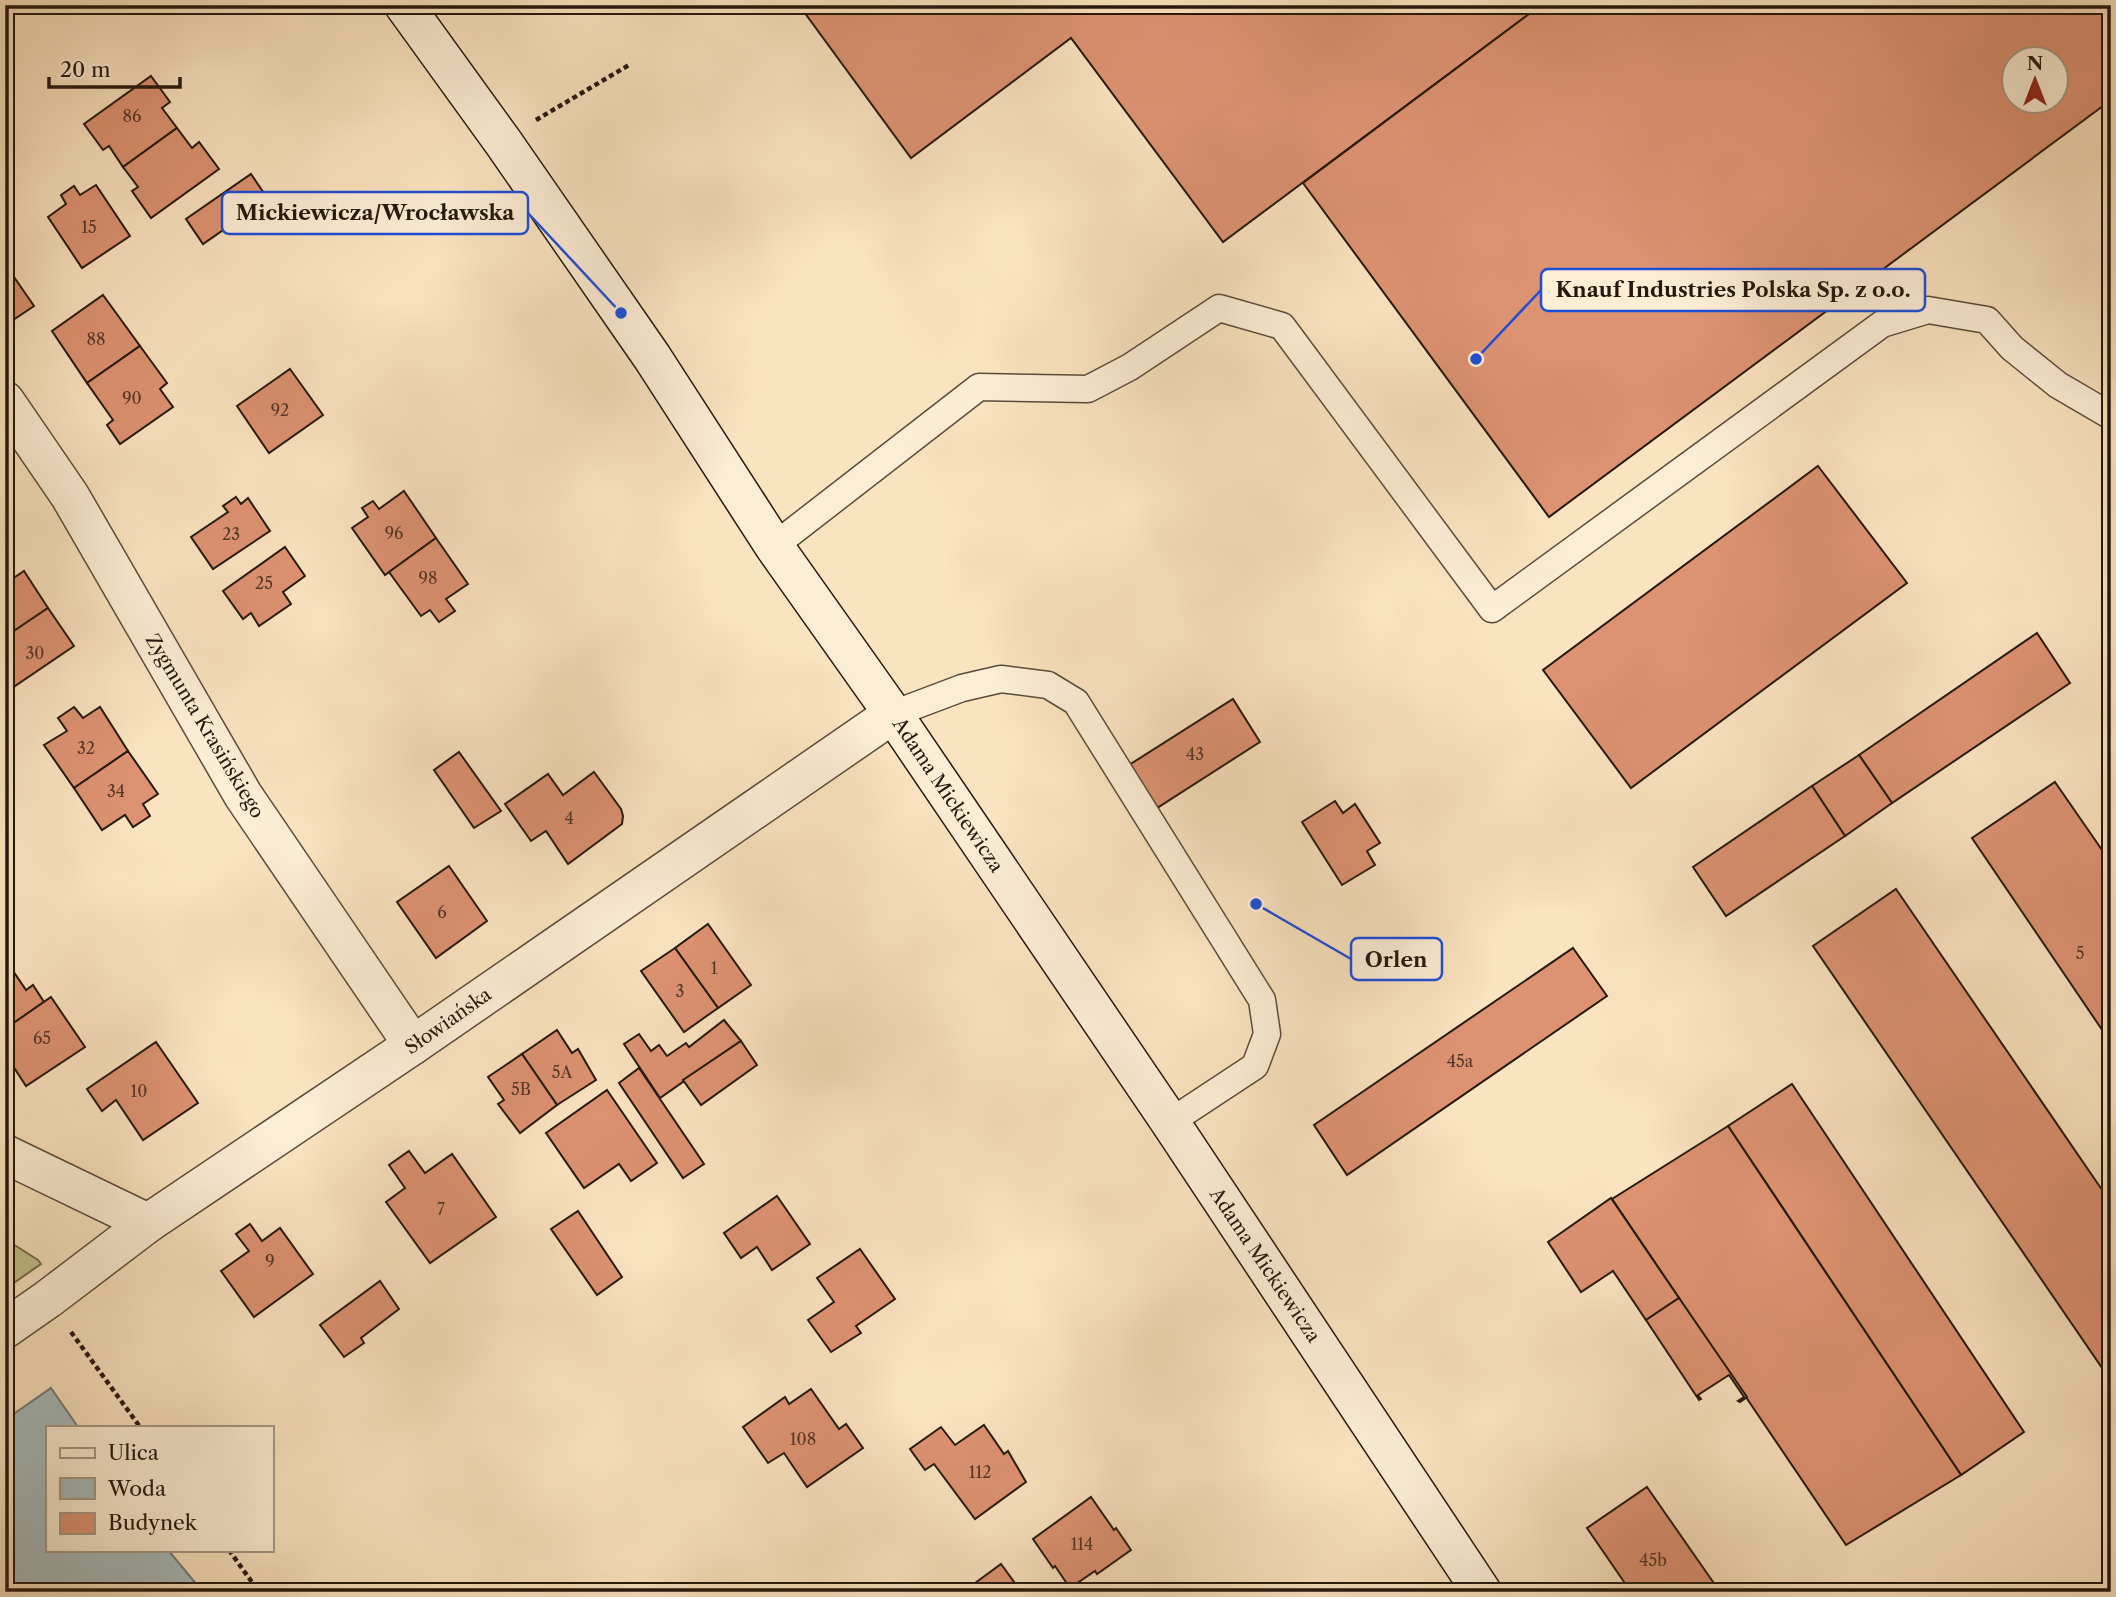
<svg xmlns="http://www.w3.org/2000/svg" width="2116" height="1597" viewBox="0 0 2116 1597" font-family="'Libre Caslon Text',serif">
  <rect width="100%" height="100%" fill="#fae3bf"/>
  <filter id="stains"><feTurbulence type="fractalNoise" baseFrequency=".00286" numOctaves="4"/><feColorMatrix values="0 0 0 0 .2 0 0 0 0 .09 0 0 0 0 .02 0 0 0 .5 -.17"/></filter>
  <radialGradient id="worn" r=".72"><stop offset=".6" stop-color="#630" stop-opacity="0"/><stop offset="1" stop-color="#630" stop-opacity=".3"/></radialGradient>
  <path fill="#c5c18e" stroke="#766c4e" stroke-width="2" d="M 5,1239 L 38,1260 L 41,1264 L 5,1289 Z"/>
  <path fill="#a5bbbe" stroke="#727a78" stroke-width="2" d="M 51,1388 L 78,1427 L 47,1427 L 47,1550 L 168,1550 L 203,1592 L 5,1592 L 5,1420 Z"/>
  <g fill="#dd9271" stroke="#26180f" stroke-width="2" fill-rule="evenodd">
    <path d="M 799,5 L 1541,5 L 1223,242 L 1071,38 L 911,158 Z"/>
    <path d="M 1541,5 L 2111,5 L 2111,100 L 1549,517 L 1303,183 ZM 2014,60 L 2056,60 L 2056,102 L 2014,102 Z"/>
    <path d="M 151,76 L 170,102 L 162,108 L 177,128 L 123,167 L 109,146 L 103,150 L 84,124 Z"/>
    <path d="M 177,128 L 192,148 L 199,142 L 219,169 L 151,218 L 132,191 L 138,187 L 123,167 Z"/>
    <path d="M 251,174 L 268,199 L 203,244 L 186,219 Z"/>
    <path d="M 96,185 L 130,236 L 82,268 L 48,217 L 66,204 L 61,195 L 74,186 L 80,195 Z"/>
    <path d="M 5,264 L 34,306 L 7,324 L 5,321 Z"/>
    <path d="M 103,295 L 140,346 L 87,383 L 52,331 Z"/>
    <path d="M 140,346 L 167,383 L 160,389 L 173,407 L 120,444 L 107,425 L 113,420 L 87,383 Z"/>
    <path d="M 290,369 L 323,415 L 269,453 L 237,406 Z"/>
    <path d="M 1818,466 L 1907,583 L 1631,788 L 1543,670 Z"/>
    <path d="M 404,491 L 436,538 L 385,575 L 352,528 L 368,517 L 362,508 L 373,501 L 379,509 Z"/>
    <path d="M 236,497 L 241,504 L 248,498 L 270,531 L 213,569 L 191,537 L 228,512 L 223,506 Z"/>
    <path d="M 436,538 L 468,584 L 446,599 L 455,611 L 439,622 L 430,610 L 421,616 L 389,572 Z"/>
    <path d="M 285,547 L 305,576 L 283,592 L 291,604 L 259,626 L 251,613 L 243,619 L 223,591 Z"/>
    <path d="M 24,571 L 48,608 L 5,637 L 5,584 Z"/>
    <path d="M 48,608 L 74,646 L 12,688 L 5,678 L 5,637 Z"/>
    <path d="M 2037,633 L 2070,683 L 1892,803 L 1859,755 Z"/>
    <path d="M 1233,699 L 1260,742 L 1157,808 L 1129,765 Z"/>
    <path d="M 74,707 L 83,718 L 100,707 L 128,751 L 74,788 L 44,745 L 67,731 L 58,718 Z"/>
    <path d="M 128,751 L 158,794 L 143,804 L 150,816 L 133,827 L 125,815 L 102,830 L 74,788 Z"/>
    <path d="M 459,752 L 501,811 L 474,828 L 434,770 Z"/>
    <path d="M 1859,755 L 1892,803 L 1845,836 L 1812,786 Z"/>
    <path d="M 594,772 L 621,809 L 623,816 L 622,824 L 568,864 L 546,831 L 531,841 L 505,804 L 548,774 L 563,795 Z"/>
    <path d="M 2055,782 L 2111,863 L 2111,1043 L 1972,838 Z"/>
    <path d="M 1812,786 L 1845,836 L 1726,916 L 1693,867 Z"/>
    <path d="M 1335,801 L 1343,813 L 1355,804 L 1380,843 L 1367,851 L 1375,865 L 1342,885 L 1302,822 Z"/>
    <path d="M 449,866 L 487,921 L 436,958 L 397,902 Z"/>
    <path d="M 1896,889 L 2111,1203 L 2111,1381 L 1813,946 Z"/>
    <path d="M 708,924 L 751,985 L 718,1008 L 675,948 Z"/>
    <path d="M 675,948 L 718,1008 L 684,1032 L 641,971 Z"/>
    <path d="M 1573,948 L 1607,996 L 1347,1175 L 1314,1125 Z"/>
    <path d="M 5,959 L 26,990 L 33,985 L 44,1002 L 5,1029 Z"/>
    <path d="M 51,997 L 85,1047 L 26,1086 L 13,1066 L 5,1071 L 5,1029 Z"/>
    <path d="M 724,1020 L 741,1041 L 660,1098 L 624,1044 L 639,1034 L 651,1051 L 659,1045 L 667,1056 L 686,1043 L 689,1047 Z"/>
    <path d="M 557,1030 L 572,1053 L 578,1049 L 596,1080 L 557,1105 L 522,1054 Z"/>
    <path d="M 741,1041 L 757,1065 L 701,1105 L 683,1080 Z"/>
    <path d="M 156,1042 L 198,1103 L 143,1140 L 116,1100 L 102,1111 L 87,1089 Z"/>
    <path d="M 522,1054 L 557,1105 L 520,1133 L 498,1104 L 504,1100 L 488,1077 Z"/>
    <path d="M 639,1068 L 704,1164 L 683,1178 L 619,1083 Z"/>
    <path d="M 1792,1084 L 2024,1432 L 1961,1475 L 1728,1126 Z"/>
    <path d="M 607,1090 L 657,1163 L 631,1181 L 619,1164 L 584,1188 L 546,1133 Z"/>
    <path d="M 1728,1126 L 1961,1475 L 1846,1545 L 1612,1199 Z"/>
    <path d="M 409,1151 L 425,1173 L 452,1154 L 496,1217 L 430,1263 L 386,1202 L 405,1188 L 389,1165 Z"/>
    <path d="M 777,1196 L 810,1244 L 772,1270 L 757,1247 L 741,1258 L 724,1233 Z"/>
    <path d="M 1611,1198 L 1679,1298 L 1646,1320 L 1613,1271 L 1581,1292 L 1548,1242 Z"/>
    <path d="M 578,1211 L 622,1277 L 597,1295 L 551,1229 Z"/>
    <path d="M 250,1224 L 262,1241 L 280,1228 L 313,1274 L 254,1317 L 221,1271 L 249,1251 L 236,1234 Z"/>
    <path d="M 860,1249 L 895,1299 L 856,1326 L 861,1333 L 831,1352 L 808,1320 L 834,1302 L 817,1278 Z"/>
    <path d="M 380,1281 L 399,1309 L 361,1338 L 364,1343 L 344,1357 L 320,1325 Z"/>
    <path d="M 1679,1298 L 1747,1397 L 1740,1402 L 1738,1401 L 1744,1397 L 1729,1375 L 1698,1395 L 1701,1399 L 1699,1400 L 1646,1320 Z"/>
    <path d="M 811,1389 L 839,1429 L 846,1424 L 863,1448 L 807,1487 L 784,1453 L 768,1463 L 743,1427 L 785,1397 L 789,1404 Z"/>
    <path d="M 984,1425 L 1004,1454 L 1008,1451 L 1026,1482 L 975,1519 L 934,1464 L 925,1470 L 910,1449 L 941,1427 L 955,1445 Z"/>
    <path d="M 1647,1487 L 1720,1592 L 1631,1592 L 1587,1528 Z"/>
    <path d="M 1091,1497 L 1114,1530 L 1116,1528 L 1131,1550 L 1097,1574 L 1095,1571 L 1070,1588 L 1055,1566 L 1053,1568 L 1033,1539 Z"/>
    <path d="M 1001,1564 L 1020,1590 L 1018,1592 L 963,1592 Z"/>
  </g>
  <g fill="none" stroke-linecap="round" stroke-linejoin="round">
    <defs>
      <g id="lane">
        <path d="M 774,546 L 979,387 L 1088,389 L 1130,367 L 1219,308 L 1282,326 L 1492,609 L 1882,324 L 1928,310 L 1987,320 L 2012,348 L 2058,385 L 2111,416"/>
        <path d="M 893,714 L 962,688 L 1001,679 L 1048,685 L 1076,702 L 1262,1000 L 1267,1034 L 1255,1066 L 1170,1122"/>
      </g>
      <g id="street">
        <path d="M 5,401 L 70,496 L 243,795 L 413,1045"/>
        <path d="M 5,1154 L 148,1223"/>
        <path d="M 5,1329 L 48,1299 L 148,1223 L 413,1045 L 893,714"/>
      </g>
      <path id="secondary" d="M 404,5 L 503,142 L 652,357 L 774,546 L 893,714 L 1170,1122 L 1482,1592"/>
    </defs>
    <use href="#lane" stroke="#5b4b3b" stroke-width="29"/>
    <use href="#street" stroke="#5b4b3b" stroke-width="41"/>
    <use href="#secondary" stroke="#26180f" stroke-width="41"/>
    <g stroke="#26180f" stroke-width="4.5" stroke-dasharray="5 3.5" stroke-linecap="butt">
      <path d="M 536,120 L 629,65"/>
      <path d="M 71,1332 L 140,1427"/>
      <path d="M 229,1550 L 259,1592"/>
    </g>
    <use href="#lane" stroke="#fcedd5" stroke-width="26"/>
    <use href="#street" stroke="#fcedd5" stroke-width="38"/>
    <use href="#secondary" stroke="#fcedd5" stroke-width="38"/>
  </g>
  <g text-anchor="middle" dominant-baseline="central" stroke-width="7" stroke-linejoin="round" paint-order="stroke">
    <g font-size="16" fill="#543628">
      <text x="132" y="116">86</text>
      <text x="89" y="227">15</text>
      <text x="96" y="339">88</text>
      <text x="132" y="398">90</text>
      <text x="280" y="410">92</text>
      <text x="394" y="533">96</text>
      <text x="231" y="534">23</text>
      <text x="428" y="578">98</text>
      <text x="264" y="583">25</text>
      <text x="35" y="653">30</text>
      <text x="86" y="748">32</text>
      <text x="1195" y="754">43</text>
      <text x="116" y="791">34</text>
      <text x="569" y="818">4</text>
      <text x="442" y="912">6</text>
      <text x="2080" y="953">5</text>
      <text x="714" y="968">1</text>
      <text x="680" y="991">3</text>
      <text x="42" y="1038">65</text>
      <text x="1460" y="1061">45a</text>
      <text x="562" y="1072">5A</text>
      <text x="521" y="1089">5B</text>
      <text x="139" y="1091">10</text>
      <text x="441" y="1209">7</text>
      <text x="270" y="1261">9</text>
      <text x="803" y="1439">108</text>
      <text x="980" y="1472">112</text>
      <text x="1082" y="1544">114</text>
      <text x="1653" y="1560">45b</text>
    </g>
    <g font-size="19" fill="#26180f" stroke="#fcedd5">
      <text transform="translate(205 726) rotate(59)">Zygmunta Krasińskiego</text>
      <text transform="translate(948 795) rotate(56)">Adama Mickiewicza</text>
      <text transform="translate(448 1021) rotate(-35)">Słowiańska</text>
      <text transform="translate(1265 1265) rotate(56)">Adama Mickiewicza</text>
    </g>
  </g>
  <path fill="none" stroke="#1d4ed8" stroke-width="2.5" d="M621 313L528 213M1476 359L1541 290M1256 904L1351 959"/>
  <g fill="#1d4ed8" stroke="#fcedd5" stroke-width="2.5">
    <circle cx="621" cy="313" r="7"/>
    <circle cx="1476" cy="359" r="7"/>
    <circle cx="1256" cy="904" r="7"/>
  </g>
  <g fill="#fcedd5" stroke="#1d4ed8" stroke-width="2.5">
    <rect x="222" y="192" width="306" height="42" rx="7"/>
    <rect x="1541" y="269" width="384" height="42" rx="7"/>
    <rect x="1351" y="938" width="91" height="42" rx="7"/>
  </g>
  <g font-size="21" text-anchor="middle" font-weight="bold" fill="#26180f">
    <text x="375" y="220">Mickiewicza/Wrocławska</text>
    <text x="1733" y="297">Knauf Industries Polska Sp. z o.o.</text>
    <text x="1396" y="967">Orlen</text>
  </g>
  <rect width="2116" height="1597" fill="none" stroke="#fae3bf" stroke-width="28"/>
  <rect x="7" y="7" width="2102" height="1583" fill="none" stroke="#26180f" stroke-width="3.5"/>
  <rect x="14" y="14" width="2088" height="1569" fill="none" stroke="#26180f" stroke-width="2"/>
  <rect x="46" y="1426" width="228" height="126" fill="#fcedd5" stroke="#a69886" stroke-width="2"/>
  <rect x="60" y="1448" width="35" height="10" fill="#fcedd5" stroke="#a69886" stroke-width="2"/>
  <text x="108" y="1460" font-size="21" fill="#26180f">Ulica</text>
  <rect x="60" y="1478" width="35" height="21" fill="#a5bbbe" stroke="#a69886" stroke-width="2"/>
  <text x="108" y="1496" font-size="21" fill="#26180f">Woda</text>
  <rect x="60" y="1513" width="35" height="21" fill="#dd9271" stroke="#a69886" stroke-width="2"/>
  <text x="108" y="1530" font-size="21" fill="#26180f">Budynek</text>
  <g transform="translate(2035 80)"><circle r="33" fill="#fcedd5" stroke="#a69886" stroke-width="2"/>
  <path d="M0-5L12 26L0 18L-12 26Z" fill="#8f2418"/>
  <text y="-10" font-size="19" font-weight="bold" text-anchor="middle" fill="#26180f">N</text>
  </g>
  <path d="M49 77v10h131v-10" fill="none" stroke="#26180f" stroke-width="3.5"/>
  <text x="60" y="77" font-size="21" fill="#26180f" stroke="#fcedd5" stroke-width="5" paint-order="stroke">20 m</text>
  <rect width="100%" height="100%" filter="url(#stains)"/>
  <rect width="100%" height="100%" fill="url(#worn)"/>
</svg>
